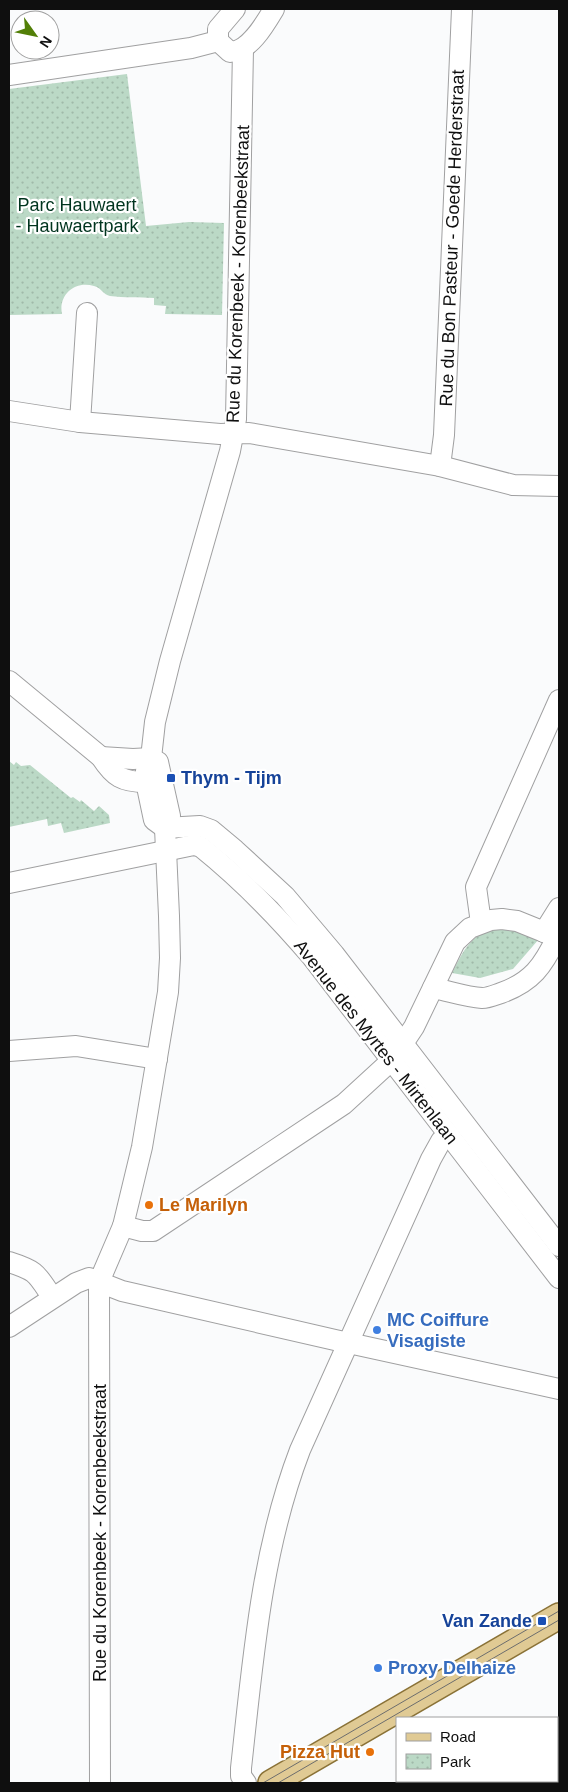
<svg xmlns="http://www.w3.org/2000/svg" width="568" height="1792" viewBox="0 0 568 1792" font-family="Arial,sans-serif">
  <defs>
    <pattern id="park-dots" width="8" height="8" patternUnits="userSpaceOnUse" patternTransform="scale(1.25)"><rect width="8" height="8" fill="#bbd9c6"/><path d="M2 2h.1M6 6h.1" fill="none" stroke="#a0b9a9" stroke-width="1.8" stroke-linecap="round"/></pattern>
  </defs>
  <rect width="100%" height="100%" fill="#fafbfc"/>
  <path fill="#f2f2fb" d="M 559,1713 L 559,1783 L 524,1783 L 525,1781 L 557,1781 L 557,1718 Z"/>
  <g fill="url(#park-dots)">
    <path d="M 127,74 L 146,226 L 189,222 L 224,223 L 222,315 L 165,314 L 166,306 L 154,305 L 154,298 C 140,297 124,298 110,296 C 104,295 100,287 94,286 C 75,280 58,295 62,314 L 9,315 L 9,89 Z"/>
    <path d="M 9,761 L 14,765 L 16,762 L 21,766 L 30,765 L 71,798 L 73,797 L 80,802 L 81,800 L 94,811 L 99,806 L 109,815 L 110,823 L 64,833 L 61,823 L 48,826 L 47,819 L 9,827 Z"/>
    <path d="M 490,929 L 517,929 L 539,939 L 513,969 L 480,978 L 452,973 C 463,952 468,939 490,929 Z"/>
  </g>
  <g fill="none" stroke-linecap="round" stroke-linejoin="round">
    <defs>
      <g id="minor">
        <path d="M 235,9 L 218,29 L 218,41 L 230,52 C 249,52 265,24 274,9"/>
        <path d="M 9,75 L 191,48 L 218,41"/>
        <path d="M 9,411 L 80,422 L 220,434 L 249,433 L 440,466 L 513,485 L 559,486"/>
        <path d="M 80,422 L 87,313"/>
        <path d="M 440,466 L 444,435 L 462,9"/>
        <path d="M 9,681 L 101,757 C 114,777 122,782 146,782 L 156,773"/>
        <path d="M 101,757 L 133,759 L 151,758 L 158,762 L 170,816 L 165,828 L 169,916 L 170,958 L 168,992 L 142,1147 L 123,1226"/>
        <path d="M 165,828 L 154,820 L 146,782 L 146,771 L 151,758 L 155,722 L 170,661 L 230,451 L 236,419 L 243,49"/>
        <path d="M 165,828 L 200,826 L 211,830 L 235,850 L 285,896 L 334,954 L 559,1246"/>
        <path d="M 9,883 L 189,846 L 195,845 L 201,847 C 242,880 278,917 312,957 L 559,1278"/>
        <path d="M 481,923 L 476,887 L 559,700"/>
        <path d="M 544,932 L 559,908"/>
        <path d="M 433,988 C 449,991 466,997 482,998 C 489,998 495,995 501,993 C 532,982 543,966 557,937"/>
        <path d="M 9,1051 L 76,1046 L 157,1059"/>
        <path d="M 9,1262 C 37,1271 36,1273 52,1297"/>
        <path d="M 9,1327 L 76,1283 L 89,1278 L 99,1282 L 123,1226 L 142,1231 L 153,1231 L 344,1104 L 392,1060 L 414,1027 L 455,942 L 470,928 L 491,920 L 502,919 L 517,921 L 559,938"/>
        <path d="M 100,1783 L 99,1282 L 122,1291 L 335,1340 L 559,1389"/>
        <path d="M 246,1783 L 241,1776 L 241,1768 C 253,1660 261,1552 300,1450 L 431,1159 L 441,1141 L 449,1135"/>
      </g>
      <path id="major" d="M 271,1783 L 559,1616"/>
    </defs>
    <use href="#minor" stroke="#a0a0a1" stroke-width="22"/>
    <use href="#major" stroke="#8a7237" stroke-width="28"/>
    <use href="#minor" stroke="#fff" stroke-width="20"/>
    <use href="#major" stroke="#e0ca94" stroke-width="25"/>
    <g stroke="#6c6d6d" stroke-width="1">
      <path d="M 263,1783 L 559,1611"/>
      <path d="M 278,1783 L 559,1620"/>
    </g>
  </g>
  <g fill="#1a4fb4" stroke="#fff" stroke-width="2">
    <rect x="166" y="773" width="10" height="10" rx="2.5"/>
    <rect x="537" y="1616" width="10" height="10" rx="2.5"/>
  </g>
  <g fill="#e8710a" stroke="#fff" stroke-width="2">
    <circle cx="149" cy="1205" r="5"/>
    <circle cx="370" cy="1752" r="5"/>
  </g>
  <g fill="#3f7fe0" stroke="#fff" stroke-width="2">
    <circle cx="377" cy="1330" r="5"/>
    <circle cx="378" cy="1668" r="5"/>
  </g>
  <g text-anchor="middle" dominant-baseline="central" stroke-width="4.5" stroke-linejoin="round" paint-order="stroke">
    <g font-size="18" fill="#00341e" stroke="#fff">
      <text x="77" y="205">Parc Hauwaert<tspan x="77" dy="21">- Hauwaertpark</tspan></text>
    </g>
    <g font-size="18" fill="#0f0f0f" stroke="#fff">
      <text transform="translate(452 238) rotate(-88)">Rue du Bon Pasteur - Goede Herderstraat</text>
      <text transform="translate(238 274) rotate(-88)">Rue du Korenbeek - Korenbeekstraat</text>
      <text transform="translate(376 1042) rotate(52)">Avenue des Myrtes - Mirtenlaan</text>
      <text transform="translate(100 1533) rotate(-90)">Rue du Korenbeek - Korenbeekstraat</text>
    </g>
    <g font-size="18" font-weight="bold" fill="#164399" stroke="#fff" text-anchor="start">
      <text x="181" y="778">Thym - Tijm</text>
      <text x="532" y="1621" text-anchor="end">Van Zande</text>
    </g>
    <g font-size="18" font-weight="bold" fill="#c56008" stroke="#fff" text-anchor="start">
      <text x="159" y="1205">Le Marilyn</text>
      <text x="360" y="1752" text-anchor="end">Pizza Hut</text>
    </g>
    <g font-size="18" font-weight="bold" fill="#366cbe" stroke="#fff" text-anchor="start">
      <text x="387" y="1320">MC Coiffure<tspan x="387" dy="21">Visagiste</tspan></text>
      <text x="388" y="1668">Proxy Delhaize</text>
    </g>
  </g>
  <rect width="568" height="1792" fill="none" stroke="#0f0f0f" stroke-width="20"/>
  <rect x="396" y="1717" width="162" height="65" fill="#ffffff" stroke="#9f9f9f"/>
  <rect x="406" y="1733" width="25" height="8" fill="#e0ca94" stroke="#9f9f9f"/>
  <text x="440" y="1742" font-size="15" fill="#0f0f0f">Road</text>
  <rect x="406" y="1754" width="25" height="15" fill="url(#park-dots)" stroke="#9f9f9f"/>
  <text x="440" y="1767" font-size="15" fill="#0f0f0f">Park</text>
  <g transform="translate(35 35) rotate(123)"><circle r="24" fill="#ffffff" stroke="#9f9f9f"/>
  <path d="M0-4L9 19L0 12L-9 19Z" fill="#527f07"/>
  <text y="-8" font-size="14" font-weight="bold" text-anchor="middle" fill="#0f0f0f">N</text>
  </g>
</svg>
